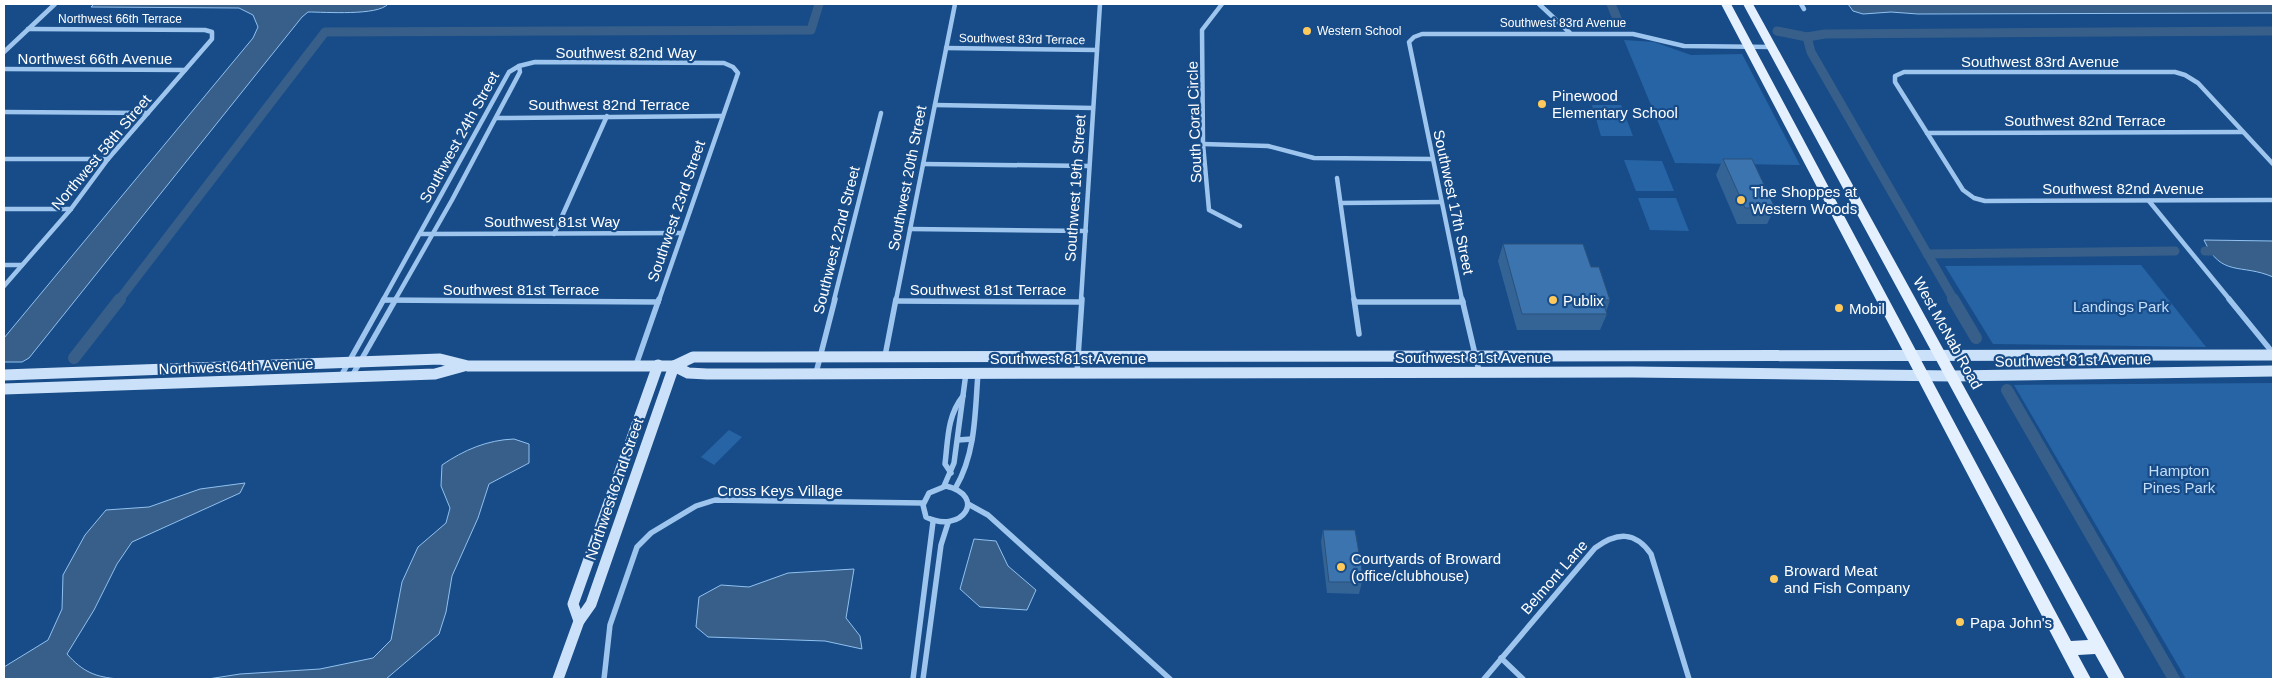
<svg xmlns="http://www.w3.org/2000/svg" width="2277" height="683" viewBox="0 0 2277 683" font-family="Arial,sans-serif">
  <rect width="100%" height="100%" fill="#174c88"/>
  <g fill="#2764a5">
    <path d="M 1624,40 L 1654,42 L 1691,55 L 1742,54 L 1800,165 L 1675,163 Z"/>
    <path d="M 1592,105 L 1621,105 L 1633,136 L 1601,136 Z"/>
    <path d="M 1624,160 L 1662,161 L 1674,191 L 1636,191 Z"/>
    <path d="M 1638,198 L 1676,198 L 1689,231 L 1650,230 Z"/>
    <path d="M 2141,265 L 2206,347 L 1993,344 L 1945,266 Z"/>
    <path d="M 2273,383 L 2273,679 L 2186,679 L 2014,385 Z"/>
    <path d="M 729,430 L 742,437 L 714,465 L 701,457 Z"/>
  </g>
  <g fill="#375f8a" stroke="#91c1f0">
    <path d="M 94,4 L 388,4 C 378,16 325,12 308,12 L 302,17 L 29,358 L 22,362 L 4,362 L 4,338 L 253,38 L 258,27 L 253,15 L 239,8 L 91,7 Z"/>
    <path d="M 1848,4 L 2273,4 L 2273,13 L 1918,14 L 1891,12 L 1863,14 L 1853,11 Z"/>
    <path d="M 2204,240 L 2273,241 L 2273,277 C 2241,263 2221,278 2204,240 Z"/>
    <path d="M 514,439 L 529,444 L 529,463 L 489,484 L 478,518 L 452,576 L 446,612 L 439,634 L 386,679 L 208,679 L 240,674 L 320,669 L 373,658 L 391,640 L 402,582 L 418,547 L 446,523 L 450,508 L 441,486 L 442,465 C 464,450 487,440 514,439 Z"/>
    <path d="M 245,483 L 240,493 L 132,542 L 117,564 L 94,610 L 67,654 C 83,672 95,677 119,679 L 4,679 L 4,667 L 48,640 L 62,609 L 63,575 L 85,535 L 106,510 L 149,507 L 200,489 Z"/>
    <path d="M 974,539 L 996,541 L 1008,566 L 1036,590 L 1027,610 L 980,607 L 960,589 Z"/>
    <path d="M 854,569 L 846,618 L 860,636 L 862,649 L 825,641 L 708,637 L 696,627 L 699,597 L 721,585 L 749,587 L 788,573 Z"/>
  </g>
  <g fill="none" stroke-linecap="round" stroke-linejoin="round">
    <g stroke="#375f8a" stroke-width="9">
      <path d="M 1611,4 L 1619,23"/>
      <path d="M 1777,31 L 1807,37"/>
      <path d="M 2205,251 L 2224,251"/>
      <path d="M 1927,254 L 2175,251"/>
      <path d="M 119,300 L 325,32 L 811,30 L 819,4"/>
      <path d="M 1954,300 L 1811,52 L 1807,37 L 1825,34 L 2273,31"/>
    </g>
    <g stroke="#375f8a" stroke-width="12">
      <path d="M 1953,299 L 1976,338"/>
      <path d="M 74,358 L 120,299"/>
      <path d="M 2007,390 L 2174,679"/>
    </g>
    <g stroke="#9ec5ee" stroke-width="4.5">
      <path d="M 1222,4 L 1202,30 L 1203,144 L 1209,210 L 1240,226"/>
      <path d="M 1539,4 L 1570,33"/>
      <path d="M 1801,4 L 1804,9"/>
      <path d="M 946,48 L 1097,50"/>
      <path d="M 4,52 L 55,4"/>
      <path d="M 4,69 L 185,70"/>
      <path d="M 935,105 L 1093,108"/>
      <path d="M 4,112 L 148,113"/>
      <path d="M 496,118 L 722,116"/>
      <path d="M 1927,133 L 2243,132"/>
      <path d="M 1203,144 L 1268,146 L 1314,158 L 1432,159"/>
      <path d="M 4,159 L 108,159"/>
      <path d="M 923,164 L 1089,166"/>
      <path d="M 2273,164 L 2198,83 L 2185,75 L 2175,72 L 1904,72 L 1895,76 L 1895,82 L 1963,190 L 1974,198 L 1985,201 L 2273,200"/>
      <path d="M 1337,178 L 1354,300"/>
      <path d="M 2149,201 L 2230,300"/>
      <path d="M 1341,203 L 1441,202"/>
      <path d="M 4,209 L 71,209"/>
      <path d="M 910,229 L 1086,231"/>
      <path d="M 421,234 L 682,233"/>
      <path d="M 554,234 L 607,116"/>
      <path d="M 4,265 L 22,265"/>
      <path d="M 4,286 L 71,209 L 108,159 L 212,39 L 212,32 L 205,30 L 28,29"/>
      <path d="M 383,300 L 509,72 L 519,66 L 535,62 L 724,63 L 733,67 L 738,73 L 659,300"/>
      <path d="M 384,300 L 388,300"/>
      <path d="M 395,300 L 452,200 L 520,72 L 519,66"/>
      <path d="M 834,300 L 881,113"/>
      <path d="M 896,300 L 955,4"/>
      <path d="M 1081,300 L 1100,4"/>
      <path d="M 1462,300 L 1409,42 L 1414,37 L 1422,34 L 1633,34 L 1684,46 L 1772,47"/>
    </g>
    <g stroke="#9ec5ee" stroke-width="5.5">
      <path d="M 1354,299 L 1359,334"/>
      <path d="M 1462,299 L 1479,371"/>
      <path d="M 2229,299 L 2273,353"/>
      <path d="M 384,300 L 658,302"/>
      <path d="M 896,301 L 1080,302"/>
      <path d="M 1355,302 L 1463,302"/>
      <path d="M 885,356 L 896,299"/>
      <path d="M 636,365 L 659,299"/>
      <path d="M 1077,372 L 1082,299"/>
      <path d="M 816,373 L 835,299"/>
      <path d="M 341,376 L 384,299"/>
      <path d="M 352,376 L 396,299"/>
      <path d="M 958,440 L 972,439"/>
      <path d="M 951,473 L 945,464 C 948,440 947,416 963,396"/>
      <path d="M 944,486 L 954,463 L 966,373"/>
      <path d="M 946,486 C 988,496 962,535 926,517 L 923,505 L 929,493 Z"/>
      <path d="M 956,487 C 976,452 975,412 978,373"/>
      <path d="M 968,504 L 988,515 L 1170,679"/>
      <path d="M 1501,658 L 1523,679"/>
      <path d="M 604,679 L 610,625 L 637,547 L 651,533 L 696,506 L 715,500 L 923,503"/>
      <path d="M 913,679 L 933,522"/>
      <path d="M 923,679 L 941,545 L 948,523"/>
      <path d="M 1484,679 L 1595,548 C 1617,532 1635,531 1651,554 L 1689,679"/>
    </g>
    <g stroke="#cbe1fa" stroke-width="11">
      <path d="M 674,366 L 688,373 L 707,374 L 1633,372 L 1953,376 L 2273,371"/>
      <path d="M 4,375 L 440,359 L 468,366 L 674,366 L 693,357 L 2273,355"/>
      <path d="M 4,389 L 435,374 L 464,366"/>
      <path d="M 579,621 L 573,604 L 658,365"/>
      <path d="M 558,679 L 579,621 L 591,604 L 674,366"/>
    </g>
    <path fill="#e5f0ff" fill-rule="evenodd" d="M 1721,4 L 1731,4 L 2071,641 L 2088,640 L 1743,4 L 1753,4 L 2125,679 L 2109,679 L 2095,654 L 2078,655 L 2091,679 L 2075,679 Z"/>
  </g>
  <g fill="#346496">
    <path d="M 1723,159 L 1775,208 L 1767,224 L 1737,224 L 1716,175 Z"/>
    <path d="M 1503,244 L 1610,300 L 1606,312 L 1607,314 L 1600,330 L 1517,330 L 1498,261 Z"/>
    <path d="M 1323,530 L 1362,582 L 1359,594 L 1327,593 L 1321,542 Z"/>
  </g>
  <g fill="#3c74af" stroke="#2a517a">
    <path d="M 1723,159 L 1752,159 L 1775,208 L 1745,208 Z"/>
    <path d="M 1503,244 L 1583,244 L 1591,267 L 1599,267 L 1610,300 L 1602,300 L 1607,314 L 1522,314 Z"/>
    <path d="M 1323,530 L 1355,530 L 1362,570 L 1362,582 L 1329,582 Z"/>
  </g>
  <g fill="#ffca5b" stroke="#174c88" stroke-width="2">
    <circle cx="1307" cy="31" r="5"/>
    <circle cx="1542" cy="104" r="5"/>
    <circle cx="1741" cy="200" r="5"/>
    <circle cx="1553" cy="300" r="5"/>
    <circle cx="1839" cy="308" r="5"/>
    <circle cx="1341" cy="567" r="5"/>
    <circle cx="1774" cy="579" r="5"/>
    <circle cx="1960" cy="622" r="5"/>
  </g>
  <g text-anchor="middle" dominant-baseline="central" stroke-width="4.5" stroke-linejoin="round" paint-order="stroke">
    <g font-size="12" fill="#fff" stroke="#174c88">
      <text x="120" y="19">Northwest 66th Terrace</text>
      <text x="1563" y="23">Southwest 83rd Avenue</text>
      <text transform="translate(1022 39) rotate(1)">Southwest 83rd Terrace</text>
    </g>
    <g font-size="12" fill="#fff" stroke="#174c88" text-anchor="start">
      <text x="1317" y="31">Western School</text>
    </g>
    <g font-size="15" fill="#fff" stroke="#174c88">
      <text x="626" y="52">Southwest 82nd Way</text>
      <text x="95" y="58">Northwest 66th Avenue</text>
      <text x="2040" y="61">Southwest 83rd Avenue</text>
      <text x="609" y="104">Southwest 82nd Terrace</text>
      <text x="2085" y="120">Southwest 82nd Terrace</text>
      <text transform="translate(1194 122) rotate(-92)">South Coral Circle</text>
      <text transform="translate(459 137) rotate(-61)">Southwest 24th Street</text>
      <text transform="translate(101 152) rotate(-50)">Northwest 58th Street</text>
      <text transform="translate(907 178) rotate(-79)">Southwest 20th Street</text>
      <text transform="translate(1075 188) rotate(-86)">Southwest 19th Street</text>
      <text x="2123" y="188">Southwest 82nd Avenue</text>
      <text transform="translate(1454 202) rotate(78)">Southwest 17th Street</text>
      <text transform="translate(676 211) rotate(-71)">Southwest 23rd Street</text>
      <text x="552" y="221">Southwest 81st Way</text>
      <text transform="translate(836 240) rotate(-76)">Southwest 22nd Street</text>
      <text x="521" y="289">Southwest 81st Terrace</text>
      <text x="988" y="289">Southwest 81st Terrace</text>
      <text transform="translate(1948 333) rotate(61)">West McNab Road</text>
      <text x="1473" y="357">Southwest 81st Avenue</text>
      <text x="1068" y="358">Southwest 81st Avenue</text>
      <text transform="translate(2073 360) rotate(-1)">Southwest 81st Avenue</text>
      <text transform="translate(236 366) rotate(-2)">Northwest 64th Avenue</text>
      <text transform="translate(614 489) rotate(-71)">Northwest 62nd Street</text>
      <text x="780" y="490">Cross Keys Village</text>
      <text transform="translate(1554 577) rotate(-49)">Belmont Lane</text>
    </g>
    <g font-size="15" fill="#fff" stroke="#174c88" text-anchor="start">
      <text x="1552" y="95">Pinewood<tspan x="1552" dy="17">Elementary School</tspan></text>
      <text x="1751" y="191">The Shoppes at<tspan x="1751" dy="17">Western Woods</tspan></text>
      <text x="1563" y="300">Publix</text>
      <text x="1849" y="308">Mobil</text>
      <text x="1351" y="558">Courtyards of Broward<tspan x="1351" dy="17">(office/clubhouse)</tspan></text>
      <text x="1784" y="570">Broward Meat<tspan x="1784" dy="17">and Fish Company</tspan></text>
      <text x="1970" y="622">Papa John's</text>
    </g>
    <g font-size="15" fill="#c4defa" stroke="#174c88">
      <text x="2121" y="306">Landings Park</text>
      <text x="2179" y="470">Hampton<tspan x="2179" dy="17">Pines Park</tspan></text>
    </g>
  </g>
  <rect width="2277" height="683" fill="none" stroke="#ffffff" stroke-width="10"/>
</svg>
